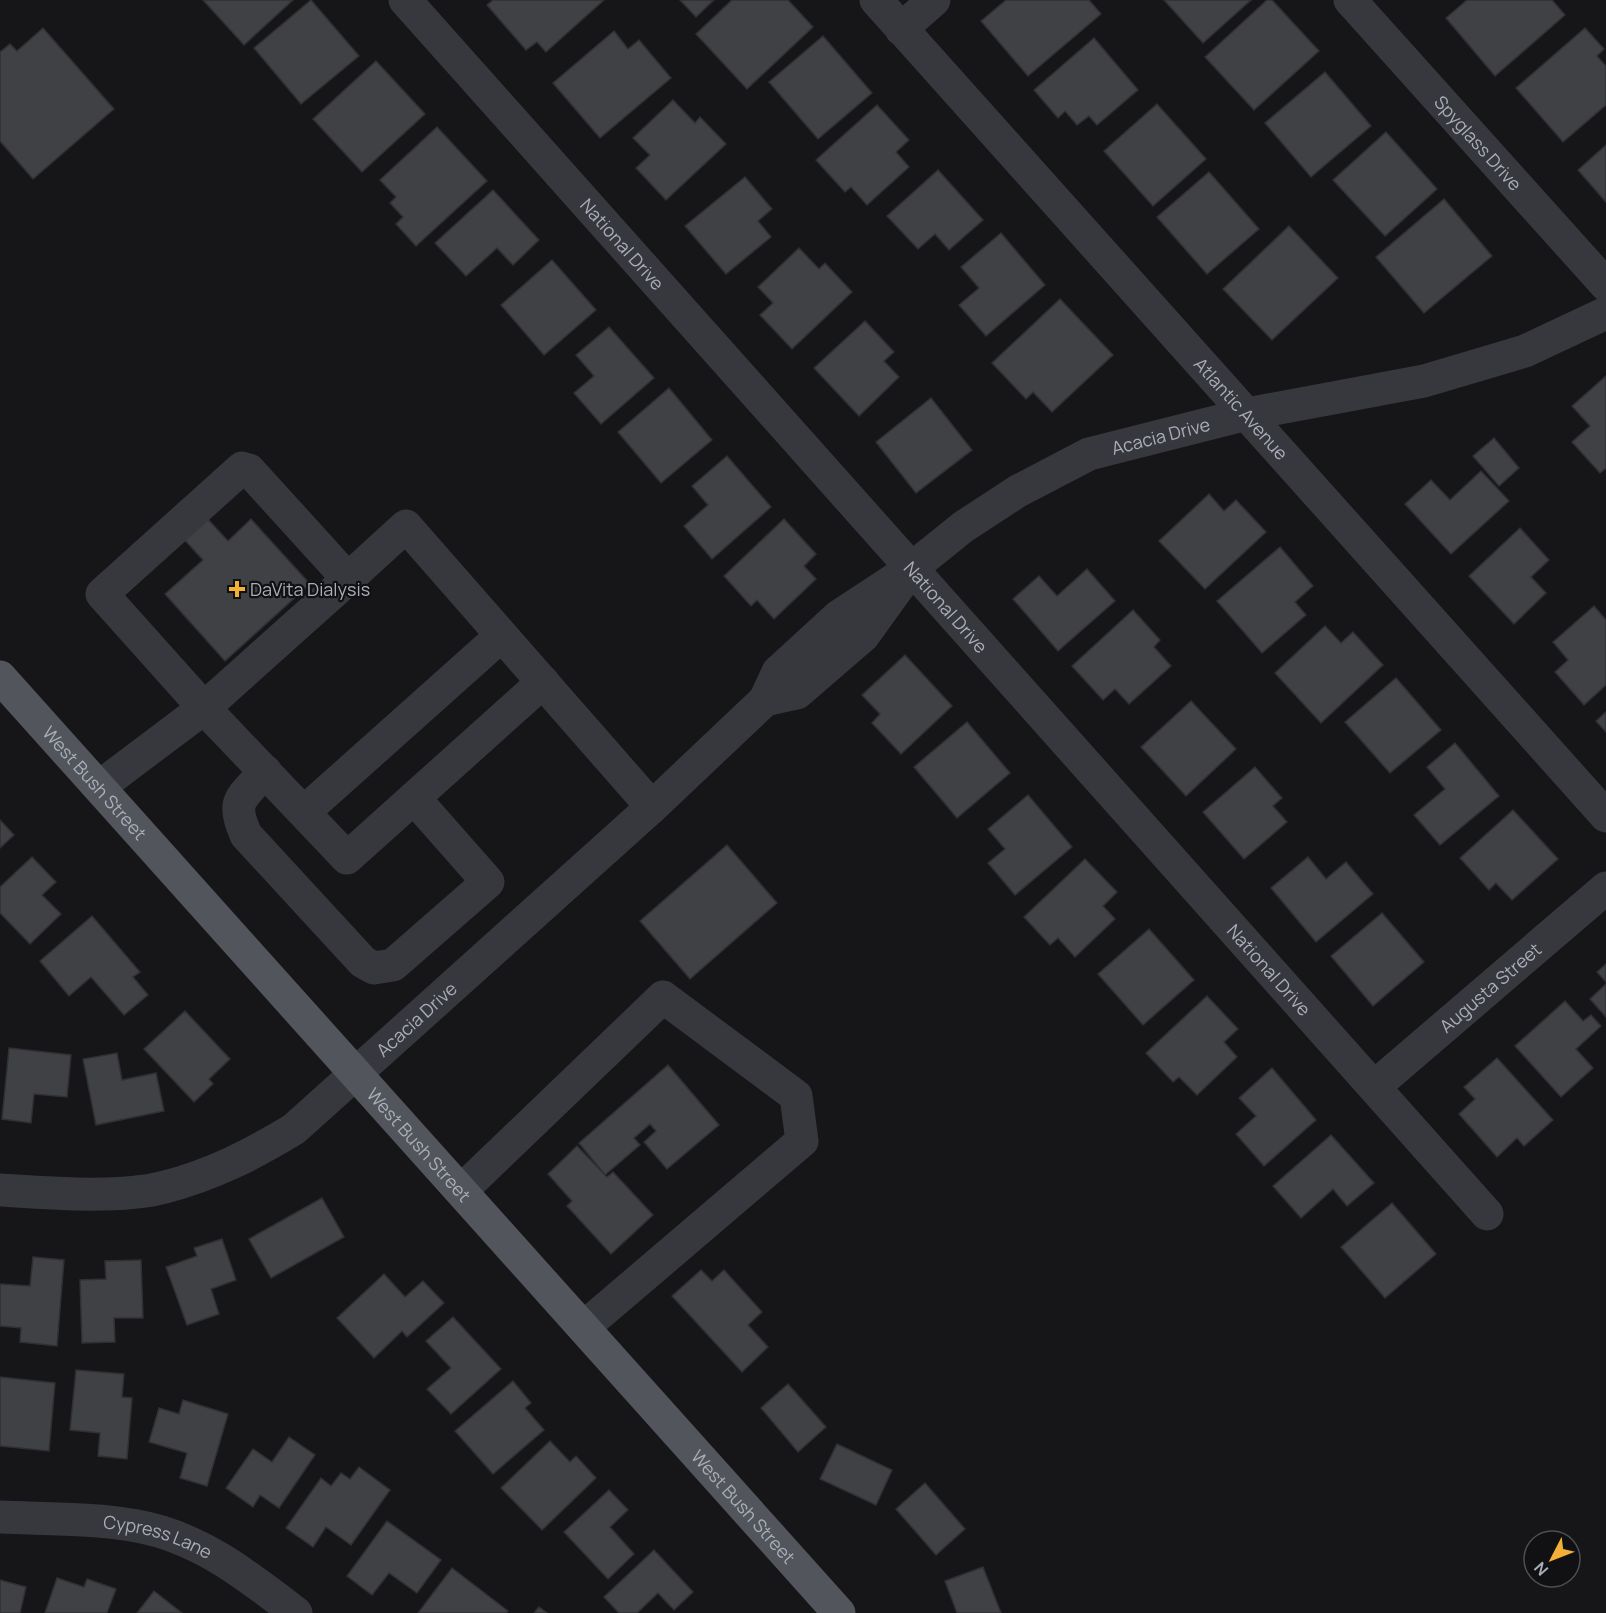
<svg xmlns="http://www.w3.org/2000/svg" width="1606" height="1613" viewBox="0 0 1606 1613" font-family="Manrope,sans-serif">
  <rect width="100%" height="100%" fill="#161618"/>
  <g fill="#404145" stroke="#303034" stroke-width="1.5">
    <path d="M 203,0 L 293,0 L 244,45 Z"/>
    <path d="M 311,0 L 359,56 L 301,104 L 254,48 Z"/>
    <path d="M 493,0 L 604,0 L 546,52 L 537,42 L 526,50 L 487,5 Z"/>
    <path d="M 680,0 L 714,0 L 696,17 Z"/>
    <path d="M 732,0 L 788,0 L 813,27 L 747,89 L 696,34 Z"/>
    <path d="M 1006,0 L 1089,0 L 1101,14 L 1028,76 L 981,21 Z"/>
    <path d="M 1164,0 L 1251,0 L 1203,43 Z"/>
    <path d="M 1267,0 L 1272,0 L 1319,51 L 1254,110 L 1205,57 Z"/>
    <path d="M 1467,0 L 1552,0 L 1565,15 L 1495,76 L 1446,18 Z"/>
    <path d="M 43,28 L 114,109 L 33,179 L 0,141 L 0,52 L 10,44 L 17,51 Z"/>
    <path d="M 1585,28 L 1604,49 L 1597,56 L 1606,66 L 1606,105 L 1563,142 L 1516,88 Z"/>
    <path d="M 614,31 L 628,49 L 639,40 L 671,78 L 600,138 L 553,83 Z"/>
    <path d="M 823,36 L 872,93 L 818,139 L 769,82 Z"/>
    <path d="M 1094,38 L 1138,90 L 1097,125 L 1089,116 L 1077,125 L 1065,111 L 1058,118 L 1034,90 Z"/>
    <path d="M 376,61 L 425,114 L 362,172 L 313,119 Z"/>
    <path d="M 1325,72 L 1371,126 L 1311,177 L 1265,123 Z"/>
    <path d="M 673,100 L 695,123 L 700,117 L 726,144 L 666,200 L 636,168 L 650,155 L 633,138 Z"/>
    <path d="M 1157,104 L 1206,159 L 1153,206 L 1104,151 Z"/>
    <path d="M 877,105 L 909,140 L 896,152 L 909,167 L 867,205 L 851,187 L 845,192 L 816,160 Z"/>
    <path d="M 437,127 L 487,181 L 416,246 L 396,224 L 403,217 L 390,203 L 396,197 L 380,180 Z"/>
    <path d="M 1386,132 L 1437,189 L 1385,236 L 1333,180 Z"/>
    <path d="M 1606,145 L 1606,202 L 1578,170 Z"/>
    <path d="M 938,170 L 983,220 L 949,250 L 935,234 L 918,249 L 887,216 Z"/>
    <path d="M 1209,172 L 1259,229 L 1207,274 L 1157,217 Z"/>
    <path d="M 745,177 L 772,209 L 758,221 L 771,237 L 726,274 L 685,226 Z"/>
    <path d="M 493,190 L 539,240 L 513,265 L 497,248 L 466,276 L 435,243 Z"/>
    <path d="M 1444,199 L 1492,256 L 1424,313 L 1376,257 Z"/>
    <path d="M 1289,226 L 1338,278 L 1272,340 L 1223,289 Z"/>
    <path d="M 1001,233 L 1045,285 L 986,336 L 959,305 L 979,288 L 961,267 Z"/>
    <path d="M 799,248 L 819,269 L 825,263 L 852,292 L 792,349 L 760,315 L 773,303 L 758,287 Z"/>
    <path d="M 552,260 L 596,310 L 544,355 L 501,305 Z"/>
    <path d="M 1060,299 L 1113,355 L 1052,412 L 1033,392 L 1026,399 L 992,363 Z"/>
    <path d="M 865,321 L 894,352 L 884,361 L 899,377 L 859,416 L 814,368 Z"/>
    <path d="M 609,327 L 654,378 L 601,424 L 574,393 L 594,376 L 576,355 Z"/>
    <path d="M 1606,376 L 1606,468 L 1600,473 L 1572,442 L 1590,426 L 1572,406 Z"/>
    <path d="M 669,388 L 712,440 L 661,483 L 618,432 Z"/>
    <path d="M 931,398 L 972,450 L 916,493 L 876,442 Z"/>
    <path d="M 1494,438 L 1519,468 L 1499,486 L 1473,456 Z"/>
    <path d="M 727,456 L 771,507 L 712,559 L 684,526 L 708,505 L 692,486 Z"/>
    <path d="M 1481,471 L 1509,501 L 1451,554 L 1405,504 L 1431,480 L 1450,500 Z"/>
    <path d="M 1209,494 L 1224,511 L 1236,500 L 1266,532 L 1205,589 L 1159,541 Z"/>
    <path d="M 205,516 L 228,541 L 251,519 L 310,584 L 225,661 L 165,594 L 203,560 L 182,537 Z"/>
    <path d="M 784,519 L 816,554 L 804,566 L 816,579 L 774,619 L 757,600 L 751,606 L 724,576 Z"/>
    <path d="M 1520,528 L 1549,560 L 1531,577 L 1546,593 L 1514,624 L 1469,576 Z"/>
    <path d="M 1280,547 L 1313,586 L 1295,602 L 1306,615 L 1262,653 L 1217,601 Z"/>
    <path d="M 1087,569 L 1115,601 L 1058,651 L 1013,599 L 1039,576 L 1057,596 Z"/>
    <path d="M 1594,606 L 1606,620 L 1606,685 L 1584,705 L 1555,672 L 1568,660 L 1553,642 Z"/>
    <path d="M 1133,610 L 1160,640 L 1154,647 L 1171,666 L 1129,704 L 1115,689 L 1103,700 L 1072,666 Z"/>
    <path d="M 1325,626 L 1341,643 L 1353,632 L 1383,665 L 1321,723 L 1275,673 Z"/>
    <path d="M 905,655 L 952,706 L 901,754 L 872,723 L 880,714 L 862,695 Z"/>
    <path d="M 1396,678 L 1441,730 L 1390,773 L 1345,722 Z"/>
    <path d="M 1191,701 L 1236,749 L 1186,796 L 1141,747 Z"/>
    <path d="M 1606,712 L 1606,732 L 1596,721 Z"/>
    <path d="M 967,722 L 1010,773 L 957,818 L 914,767 Z"/>
    <path d="M 1455,743 L 1499,796 L 1440,845 L 1414,815 L 1445,789 L 1427,767 Z"/>
    <path d="M 1255,767 L 1282,798 L 1273,806 L 1287,822 L 1244,859 L 1203,812 Z"/>
    <path d="M 1028,795 L 1072,847 L 1015,895 L 988,863 L 1005,849 L 988,829 Z"/>
    <path d="M 1513,810 L 1558,859 L 1512,900 L 1496,883 L 1489,890 L 1460,858 Z"/>
    <path d="M 0,820 L 14,835 L 0,848 Z"/>
    <path d="M 727,845 L 777,903 L 690,979 L 640,921 Z"/>
    <path d="M 32,857 L 56,882 L 42,895 L 61,914 L 30,944 L 0,913 L 0,887 Z"/>
    <path d="M 1308,857 L 1326,879 L 1346,862 L 1373,894 L 1316,942 L 1271,888 Z"/>
    <path d="M 1085,859 L 1117,892 L 1103,906 L 1115,919 L 1075,957 L 1058,938 L 1050,945 L 1024,917 Z"/>
    <path d="M 1382,913 L 1424,962 L 1373,1006 L 1331,956 Z"/>
    <path d="M 92,916 L 140,972 L 133,977 L 148,995 L 124,1015 L 91,977 L 69,996 L 40,961 Z"/>
    <path d="M 1149,929 L 1194,980 L 1143,1025 L 1098,974 Z"/>
    <path d="M 1606,964 L 1606,982 L 1597,972 Z"/>
    <path d="M 1606,984 L 1606,1017 L 1590,999 Z"/>
    <path d="M 1207,996 L 1238,1029 L 1224,1042 L 1237,1057 L 1197,1095 L 1179,1077 L 1173,1082 L 1146,1053 Z"/>
    <path d="M 1565,1001 L 1583,1021 L 1591,1015 L 1601,1026 L 1576,1049 L 1593,1068 L 1561,1097 L 1515,1046 Z"/>
    <path d="M 185,1011 L 230,1059 L 209,1079 L 213,1084 L 194,1102 L 144,1049 Z"/>
    <path d="M 9,1048 L 71,1055 L 67,1097 L 34,1094 L 31,1123 L 2,1119 Z"/>
    <path d="M 117,1053 L 122,1080 L 156,1073 L 164,1111 L 96,1125 L 83,1059 Z"/>
    <path d="M 1497,1058 L 1553,1120 L 1524,1146 L 1517,1138 L 1497,1157 L 1459,1114 L 1475,1099 L 1464,1087 Z"/>
    <path d="M 668,1065 L 719,1125 L 667,1169 L 644,1142 L 656,1131 L 650,1124 L 634,1138 L 640,1145 L 605,1175 L 579,1143 Z"/>
    <path d="M 1272,1068 L 1316,1120 L 1264,1166 L 1236,1134 L 1256,1116 L 1239,1098 Z"/>
    <path d="M 1331,1135 L 1374,1183 L 1347,1206 L 1333,1189 L 1301,1218 L 1273,1186 Z"/>
    <path d="M 577,1146 L 607,1177 L 613,1172 L 653,1215 L 611,1254 L 567,1206 L 572,1201 L 548,1174 Z"/>
    <path d="M 322,1198 L 344,1237 L 271,1278 L 249,1239 Z"/>
    <path d="M 1392,1203 L 1436,1254 L 1385,1298 L 1341,1247 Z"/>
    <path d="M 222,1239 L 236,1280 L 211,1289 L 219,1314 L 187,1325 L 166,1267 L 197,1256 L 194,1248 Z"/>
    <path d="M 33,1257 L 64,1260 L 57,1346 L 20,1342 L 21,1328 L 0,1326 L 0,1284 L 30,1286 Z"/>
    <path d="M 141,1260 L 143,1318 L 114,1318 L 115,1342 L 82,1343 L 80,1280 L 106,1279 L 105,1261 Z"/>
    <path d="M 701,1270 L 712,1281 L 724,1270 L 762,1312 L 748,1325 L 768,1347 L 742,1372 L 672,1296 Z"/>
    <path d="M 384,1274 L 405,1297 L 423,1281 L 444,1303 L 407,1337 L 402,1331 L 374,1358 L 337,1318 Z"/>
    <path d="M 453,1317 L 501,1369 L 451,1414 L 427,1389 L 451,1368 L 426,1341 Z"/>
    <path d="M 76,1370 L 124,1374 L 122,1397 L 132,1398 L 127,1459 L 98,1456 L 100,1433 L 70,1430 Z"/>
    <path d="M 0,1377 L 55,1383 L 49,1451 L 0,1446 Z"/>
    <path d="M 513,1381 L 531,1403 L 525,1408 L 544,1430 L 493,1474 L 455,1431 Z"/>
    <path d="M 788,1384 L 826,1427 L 798,1452 L 761,1408 Z"/>
    <path d="M 183,1400 L 228,1414 L 207,1486 L 180,1478 L 187,1453 L 149,1442 L 159,1408 L 179,1414 Z"/>
    <path d="M 289,1437 L 315,1455 L 279,1508 L 260,1495 L 253,1507 L 226,1488 L 253,1449 L 272,1462 Z"/>
    <path d="M 550,1441 L 570,1462 L 576,1456 L 596,1478 L 542,1530 L 501,1488 Z"/>
    <path d="M 837,1444 L 892,1470 L 876,1505 L 820,1479 Z"/>
    <path d="M 359,1467 L 390,1490 L 351,1545 L 326,1527 L 313,1547 L 286,1528 L 321,1478 L 331,1486 L 341,1473 L 350,1479 Z"/>
    <path d="M 925,1483 L 965,1529 L 936,1555 L 896,1509 Z"/>
    <path d="M 609,1490 L 628,1510 L 610,1527 L 634,1554 L 608,1579 L 564,1532 Z"/>
    <path d="M 387,1521 L 441,1560 L 417,1593 L 389,1573 L 372,1595 L 347,1576 Z"/>
    <path d="M 654,1550 L 693,1592 L 674,1610 L 658,1593 L 637,1613 L 619,1613 L 604,1597 Z"/>
    <path d="M 983,1567 L 1001,1613 L 957,1613 L 945,1581 Z"/>
    <path d="M 452,1568 L 508,1611 L 506,1613 L 418,1613 Z"/>
    <path d="M 57,1578 L 84,1587 L 87,1579 L 116,1589 L 107,1613 L 45,1613 Z"/>
    <path d="M 0,1580 L 26,1587 L 20,1613 L 0,1613 Z"/>
    <path d="M 154,1591 L 182,1613 L 137,1613 Z"/>
    <path d="M 539,1607 L 547,1613 L 534,1613 Z"/>
  </g>
  <g fill="none" stroke-linecap="round" stroke-linejoin="round">
    <g stroke="#37383d" stroke-width="33">
      <path id="s1" d="M 405,0 L 1487,1214"/>
      <path id="s2" d="M 876,0 L 1606,816"/>
      <path id="s3" d="M 1350,0 L 1606,285"/>
      <path d="M 901,29 L 934,0"/>
      <path id="s4" d="M 912,568 L 863,636 L 797,693 L 765,700 L 778,672 L 839,616 L 912,568 L 963,527 L 1018,491 L 1089,454 L 1247,414 L 1424,381 L 1525,351 L 1606,313"/>
      <path d="M 348,579 L 406,526 L 652,807"/>
      <path d="M 265,771 C 242,799 230,799 246,835 L 363,962 L 374,968 L 393,965 L 488,882 L 414,798"/>
      <path d="M 99,787 L 204,708 L 348,579 L 249,470 L 242,468 L 102,594 L 204,708 L 347,858 L 543,682"/>
      <path d="M 304,812 L 501,636"/>
      <path id="s5" d="M 1374,1087 L 1606,888"/>
      <path id="s6" d="M 0,1190 C 48,1193 120,1199 165,1187 C 212,1175 253,1154 294,1129 L 652,807 L 765,700"/>
      <path d="M 462,1190 L 663,997 L 796,1096 L 802,1141 L 584,1327"/>
      <path id="s7" d="M 0,1517 C 43,1519 95,1518 137,1526 C 199,1537 248,1576 296,1613"/>
    </g>
    <path stroke="#53555c" stroke-width="33" id="s8" d="M 0,677 L 839,1613"/>
  </g>
  <path fill="#f2b134" stroke="#111113" stroke-width="2" d="M234 580h6v6h6v6h-6v6h-6v-6h-6v-6h6z"/>
  <g text-anchor="middle" dominant-baseline="central" stroke-width="4.5" stroke-linejoin="round" paint-order="stroke">
    <g font-size="18" fill="#a8adb8" stroke="#111113">
      <text stroke="none"><textPath href="#s3" startOffset="192">Spyglass Drive</textPath></text>
      <text stroke="none"><textPath href="#s1" startOffset="327">National Drive</textPath></text>
      <text stroke="none"><textPath href="#s2" startOffset="548">Atlantic Avenue</textPath></text>
      <text stroke="none"><textPath href="#s4" startOffset="690">Acacia Drive</textPath></text>
      <text stroke="none"><textPath href="#s1" startOffset="813">National Drive</textPath></text>
      <text stroke="none"><textPath href="#s8" startOffset="142">West Bush Street</textPath></text>
      <text stroke="none"><textPath href="#s1" startOffset="1299">National Drive</textPath></text>
      <text stroke="none"><textPath href="#s5" startOffset="153">Augusta Street</textPath></text>
      <text stroke="none"><textPath href="#s6" startOffset="472">Acacia Drive</textPath></text>
      <text stroke="none"><textPath href="#s8" startOffset="628">West Bush Street</textPath></text>
      <text stroke="none"><textPath href="#s8" startOffset="1114">West Bush Street</textPath></text>
      <text stroke="none"><textPath href="#s7" startOffset="160">Cypress Lane</textPath></text>
    </g>
    <g font-size="18" fill="#a8adb8" stroke="#111113" text-anchor="start">
      <text x="250" y="589">DaVita Dialysis</text>
    </g>
  </g>
  <g transform="translate(1552 1559) rotate(228)"><circle r="28" fill="#111113" stroke="#4d4f55" stroke-width="1.5"/>
  <path d="M0-4.5L10 22L0 15L-10 22Z" fill="#f2b134"/>
  <text y="-9" font-size="16" font-weight="bold" text-anchor="middle" fill="#a8adb8">N</text>
  </g>
</svg>
